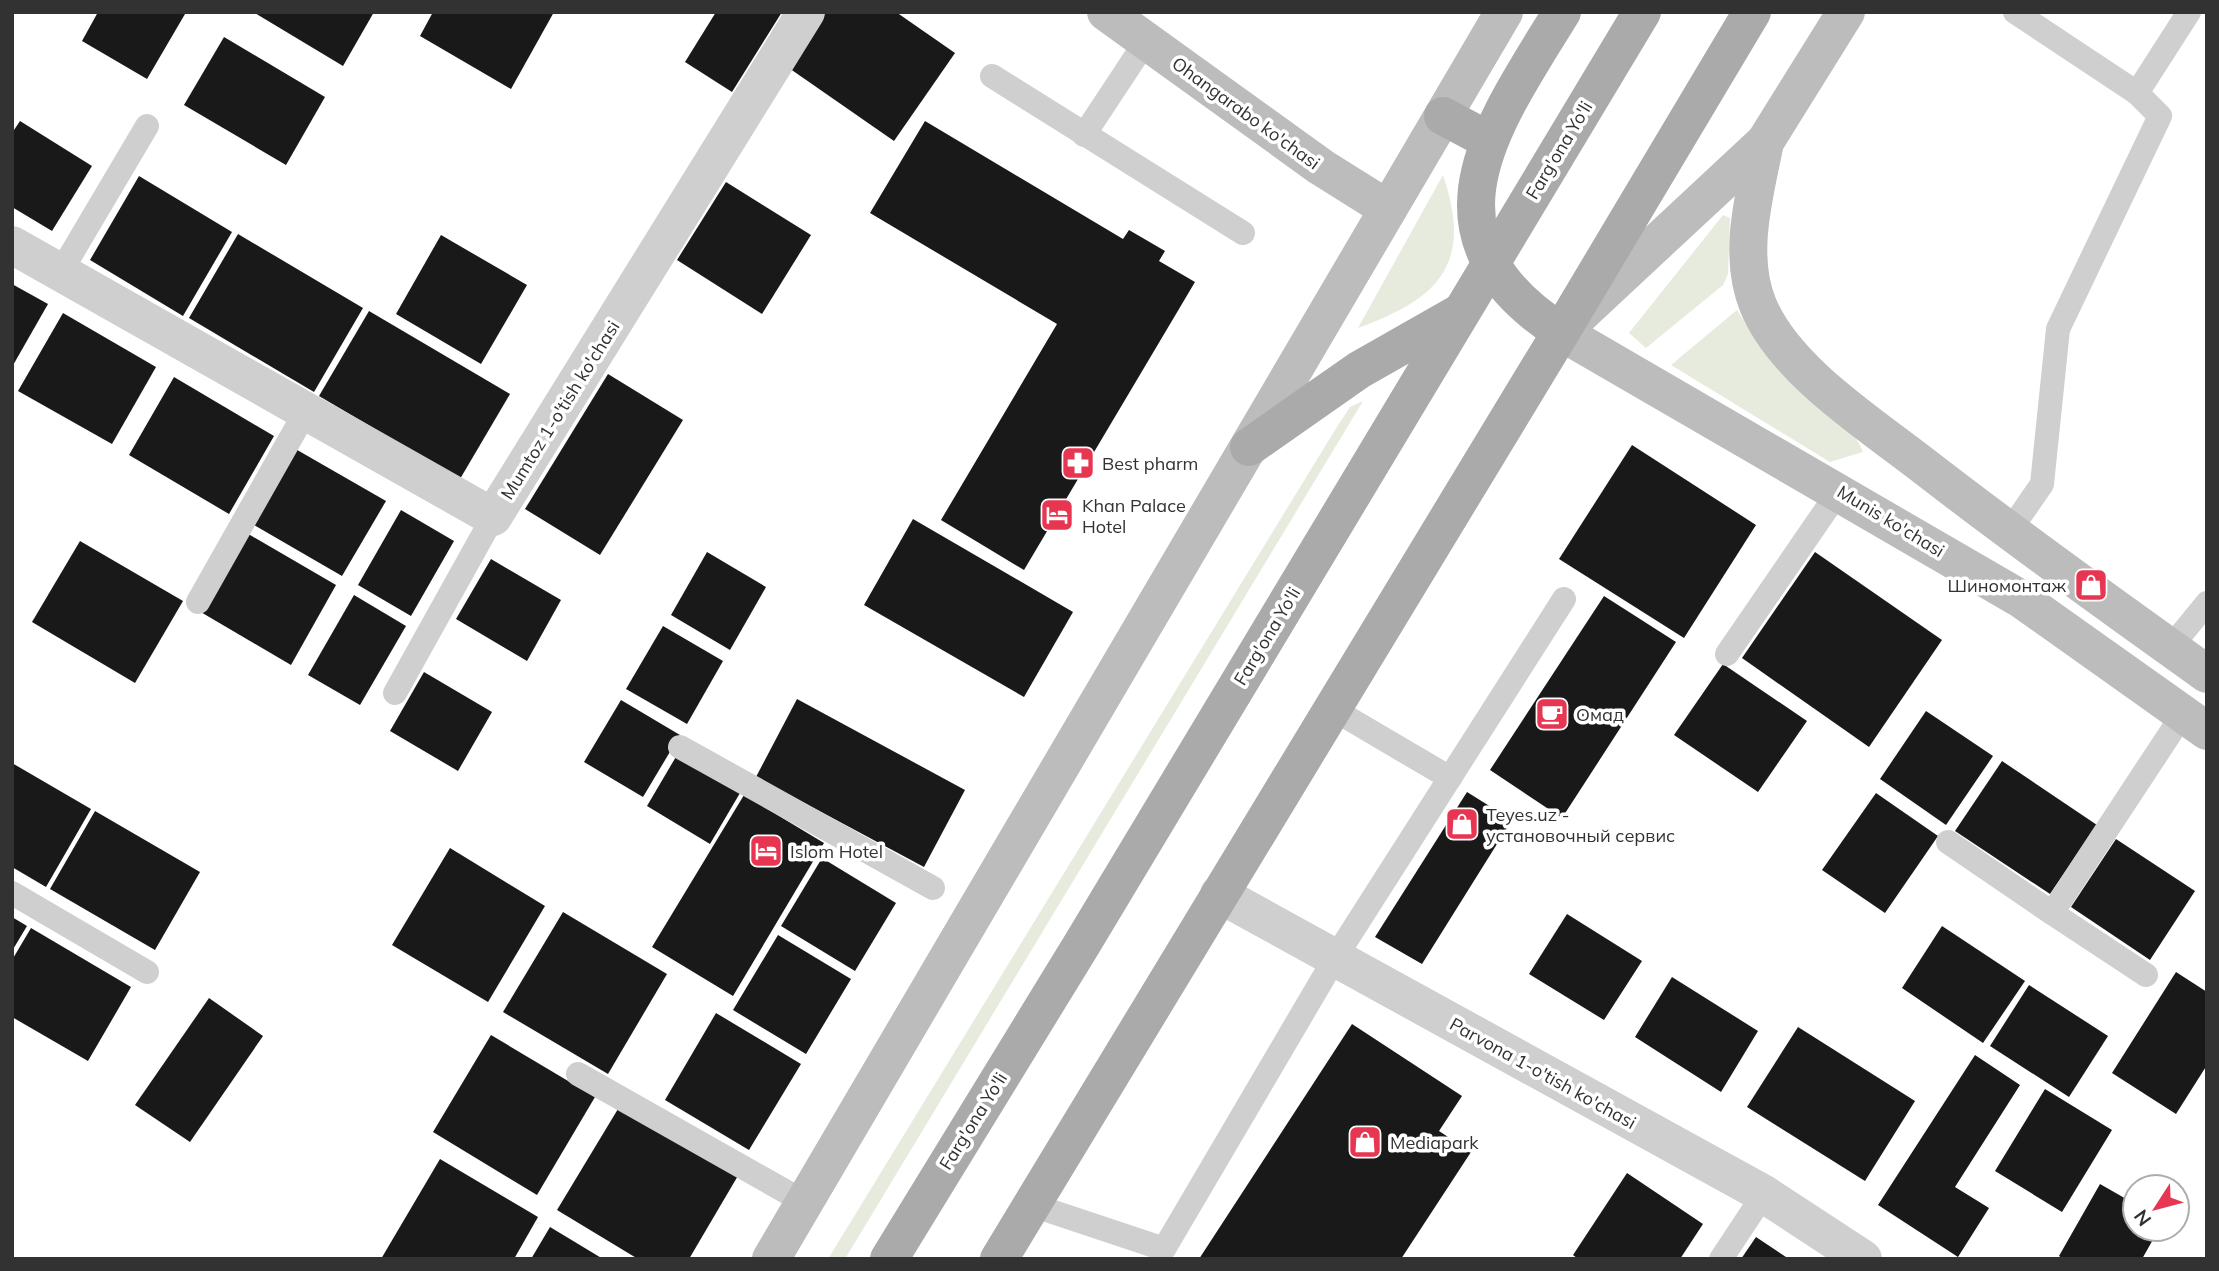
<svg xmlns="http://www.w3.org/2000/svg" width="2219" height="1271" viewBox="0 0 2219 1271" font-family="Mulish,sans-serif">
  <rect width="100%" height="100%" fill="#fff"/>
  <g fill="#e6ebdd">
    <path d="M 1443,175 C 1473,264 1440,298 1358,328 Z"/>
    <path d="M 1723,215 L 1730,218 L 1728,274 L 1723,285 L 1646,348 L 1629,333 Z"/>
    <path d="M 1737,310 C 1753,336 1768,359 1790,380 C 1814,403 1851,420 1863,452 L 1830,462 L 1671,365 Z"/>
    <path d="M 1363,401 L 845,1259 L 828,1259 L 1335,430 L 1350,407 Z"/>
  </g>
  <g fill="#191919">
    <path d="M 98,12 L 181,12 L 185,14 L 147,79 L 82,41 Z"/>
    <path d="M 253,12 L 374,12 L 343,66 Z"/>
    <path d="M 433,12 L 554,12 L 511,89 L 420,36 Z"/>
    <path d="M 716,12 L 782,12 L 732,92 L 685,62 Z"/>
    <path d="M 823,12 L 896,12 L 955,53 L 894,141 L 786,66 Z"/>
    <path d="M 224,37 L 325,97 L 286,165 L 184,105 Z"/>
    <path d="M 20,121 L 92,166 L 52,231 L 12,207 L 12,133 Z"/>
    <path d="M 925,121 L 1123,239 L 1129,230 L 1165,251 L 1159,261 L 1195,282 L 1024,570 L 941,520 L 1057,324 L 870,213 Z"/>
    <path d="M 139,176 L 232,232 L 183,316 L 90,260 Z"/>
    <path d="M 726,182 L 811,235 L 762,314 L 677,260 Z"/>
    <path d="M 238,234 L 363,308 L 314,392 L 189,318 Z"/>
    <path d="M 441,235 L 527,285 L 481,364 L 396,314 Z"/>
    <path d="M 12,284 L 48,304 L 12,367 Z"/>
    <path d="M 369,311 L 510,394 L 460,479 L 319,396 Z"/>
    <path d="M 63,313 L 156,367 L 112,444 L 18,391 Z"/>
    <path d="M 608,374 L 683,420 L 600,555 L 525,509 Z"/>
    <path d="M 174,377 L 274,436 L 229,514 L 129,455 Z"/>
    <path d="M 1632,445 L 1756,525 L 1684,638 L 1559,559 Z"/>
    <path d="M 292,447 L 386,501 L 342,576 L 249,522 Z"/>
    <path d="M 401,510 L 454,541 L 411,616 L 358,585 Z"/>
    <path d="M 913,519 L 1073,612 L 1024,697 L 864,605 Z"/>
    <path d="M 245,532 L 336,585 L 291,665 L 199,611 Z"/>
    <path d="M 80,541 L 183,601 L 135,683 L 32,622 Z"/>
    <path d="M 707,552 L 766,587 L 730,650 L 671,615 Z"/>
    <path d="M 1815,552 L 1942,640 L 1869,747 L 1742,658 Z"/>
    <path d="M 491,559 L 561,600 L 527,661 L 456,619 Z"/>
    <path d="M 354,595 L 406,626 L 360,705 L 308,675 Z"/>
    <path d="M 1604,596 L 1676,642 L 1562,818 L 1490,770 Z"/>
    <path d="M 663,626 L 723,661 L 687,724 L 626,689 Z"/>
    <path d="M 1723,664 L 1807,721 L 1758,792 L 1674,735 Z"/>
    <path d="M 424,672 L 492,712 L 458,771 L 390,731 Z"/>
    <path d="M 797,699 L 965,790 L 924,867 L 756,777 Z"/>
    <path d="M 621,700 L 680,735 L 643,797 L 584,762 Z"/>
    <path d="M 1926,711 L 1993,756 L 1946,825 L 1880,779 Z"/>
    <path d="M 677,755 L 740,793 L 710,844 L 647,806 Z"/>
    <path d="M 2002,761 L 2097,825 L 2050,894 L 1955,831 Z"/>
    <path d="M 12,763 L 91,809 L 46,887 L 12,867 Z"/>
    <path d="M 1467,792 L 1512,820 L 1422,964 L 1375,937 Z"/>
    <path d="M 1876,793 L 1938,836 L 1885,913 L 1822,870 Z"/>
    <path d="M 744,795 L 824,843 L 733,996 L 652,947 Z"/>
    <path d="M 95,811 L 200,872 L 155,950 L 50,889 Z"/>
    <path d="M 2116,839 L 2195,891 L 2150,960 L 2071,907 Z"/>
    <path d="M 450,848 L 545,906 L 488,1002 L 392,945 Z"/>
    <path d="M 822,858 L 896,903 L 855,971 L 781,926 Z"/>
    <path d="M 563,912 L 667,974 L 608,1074 L 503,1012 Z"/>
    <path d="M 1567,914 L 1642,961 L 1604,1020 L 1529,974 Z"/>
    <path d="M 12,917 L 27,926 L 12,951 Z"/>
    <path d="M 1942,926 L 2025,981 L 1983,1043 L 1902,988 Z"/>
    <path d="M 31,928 L 131,987 L 88,1061 L 12,1017 L 12,960 Z"/>
    <path d="M 778,935 L 851,979 L 806,1054 L 733,1010 Z"/>
    <path d="M 2176,972 L 2207,992 L 2207,1065 L 2176,1114 L 2112,1073 Z"/>
    <path d="M 1672,977 L 1758,1031 L 1721,1092 L 1635,1037 Z"/>
    <path d="M 2029,985 L 2108,1036 L 2069,1097 L 1990,1046 Z"/>
    <path d="M 209,998 L 263,1036 L 190,1142 L 135,1105 Z"/>
    <path d="M 716,1013 L 801,1064 L 749,1150 L 665,1100 Z"/>
    <path d="M 1352,1024 L 1462,1096 L 1439,1131 L 1471,1152 L 1401,1259 L 1199,1259 Z"/>
    <path d="M 1798,1027 L 1915,1101 L 1865,1181 L 1747,1107 Z"/>
    <path d="M 491,1035 L 595,1097 L 537,1195 L 433,1132 Z"/>
    <path d="M 1975,1055 L 2020,1085 L 1955,1187 L 1989,1208 L 1958,1257 L 1878,1205 Z"/>
    <path d="M 2045,1089 L 2112,1130 L 2062,1212 L 1995,1171 Z"/>
    <path d="M 621,1104 L 739,1174 L 689,1259 L 638,1259 L 557,1210 Z"/>
    <path d="M 440,1159 L 538,1217 L 514,1259 L 381,1259 Z"/>
    <path d="M 1627,1173 L 1703,1224 L 1680,1259 L 1578,1259 L 1573,1255 Z"/>
    <path d="M 2100,1184 L 2135,1204 L 2135,1229 L 2159,1229 L 2142,1259 L 2063,1259 L 2059,1256 Z"/>
    <path d="M 550,1227 L 603,1259 L 531,1259 Z"/>
    <path d="M 1756,1237 L 1789,1259 L 1741,1259 Z"/>
  </g>
  <g fill="none" stroke-linecap="round" stroke-linejoin="round">
    <g stroke="#cfcfcf" stroke-width="24">
      <path d="M 2015,12 L 2137,93"/>
      <path d="M 992,76 L 1243,233"/>
      <path d="M 1084,135 L 1146,41"/>
      <path d="M 60,273 L 147,126"/>
      <path d="M 2009,532 L 2042,484 L 2058,329 L 2160,116 L 2137,93 L 2189,12"/>
      <path d="M 198,602 L 306,411"/>
      <path d="M 2170,648 L 2207,603"/>
      <path d="M 1727,654 L 1839,491"/>
      <path d="M 395,693 L 493,517"/>
      <path d="M 1331,708 L 1450,778"/>
      <path d="M 680,747 L 933,888"/>
      <path d="M 1948,842 L 2052,913 L 2183,714"/>
      <path d="M 12,893 L 147,972"/>
      <path d="M 2052,913 L 2146,975"/>
      <path d="M 578,1074 L 806,1203"/>
      <path d="M 1032,1205 L 1164,1249 L 1335,958 L 1564,599"/>
      <path d="M 1721,1259 L 1764,1194"/>
    </g>
    <g stroke="#cfcfcf" stroke-width="38">
      <path d="M 12,245 L 493,517 L 806,12"/>
      <path d="M 1219,894 L 1764,1194 L 1863,1259"/>
    </g>
    <g stroke="#bcbcbc" stroke-width="38">
      <path d="M 1106,12 L 1321,167 L 1388,209"/>
      <path d="M 1846,12 L 1765,142 L 1561,332 L 2021,599 L 2207,731"/>
      <path d="M 1765,142 C 1755,193 1737,254 1758,305 C 1784,369 1867,422 1920,463 C 2014,536 2110,605 2207,674"/>
      <path d="M 771,1259 L 1504,12"/>
    </g>
    <g stroke="#aaa" stroke-width="38">
      <path d="M 1443,116 L 1488,140"/>
      <path d="M 1561,332 C 1411,235 1491,127 1562,12"/>
      <path d="M 1249,447 L 1359,370 L 1461,312"/>
      <path d="M 889,1259 L 1082,944 L 1642,12"/>
      <path d="M 999,1259 L 1561,332 L 1752,12"/>
    </g>
  </g>
  <defs>
    <symbol id="pharmacy-square" viewBox="-11 -11 22 22"><rect x="-9" y="-9" width="18" height="18" rx="4" fill="#e73652" stroke="#fff"/><path d="M-2-6h4v4h4v4h-4v4h-4v-4h-4v-4h4Z" fill="#fff"/></symbol>
    <symbol id="hotel-square" viewBox="-11 -11 22 22"><rect x="-9" y="-9" width="18" height="18" rx="4" fill="#e73652" stroke="#fff"/><path d="M-6-4.5h1.5V1H6V5H4.5V3h-9V5H-6ZM-4 0a1.8 1.8 0 1 1 3.6 0ZM.5 0V-2.5h3Q6-2.5 6 0Z" fill="#fff"/></symbol>
    <symbol id="shop-square" viewBox="-11 -11 22 22"><rect x="-9" y="-9" width="18" height="18" rx="4" fill="#e73652" stroke="#fff"/><path d="M-5-2.5h2.3a2.7 3.5 0 0 1 5.4 0H5L5.5 6h-11ZM-1.5-2.5h3a1.5 2.3 0 0 0-3 0Z" fill="#fff"/></symbol>
    <symbol id="cafe-square" viewBox="-11 -11 22 22"><rect x="-9" y="-9" width="18" height="18" rx="4" fill="#e73652" stroke="#fff"/><path d="M-5.5-4.5H6V0H3Q3 3.5 0 3.5H-2.5Q-5.5 3.5-5.5 0ZM3-3.2v2h1.7v-2ZM-6 4.5H4V6H-6Z" fill="#fff"/></symbol>
  </defs>
  <g fill-rule="evenodd">
    <use href="#pharmacy-square" x="1059" y="444" width="38" height="38"/>
    <use href="#hotel-square" x="1038" y="496" width="38" height="38"/>
    <use href="#shop-square" x="2072" y="566" width="38" height="38"/>
    <use href="#cafe-square" x="1533" y="695" width="38" height="38"/>
    <use href="#shop-square" x="1443" y="805" width="38" height="38"/>
    <use href="#hotel-square" x="747" y="832" width="38" height="38"/>
    <use href="#shop-square" x="1346" y="1123" width="38" height="38"/>
  </g>
  <g text-anchor="middle" dominant-baseline="central" stroke-width="7" stroke-linejoin="round" paint-order="stroke">
    <g font-size="18" fill="#323232" stroke="#fff">
      <text transform="translate(1246 113) rotate(36)">Ohangarabo ko'chasi</text>
      <text transform="translate(1559 150) rotate(-59)">Farg'ona Yo'li</text>
      <text transform="translate(560 410) rotate(-58)">Mumtoz 1-o'tish ko'chasi</text>
      <text transform="translate(1891 521) rotate(31)">Munis ko'chasi</text>
      <text transform="translate(1267 636) rotate(-59)">Farg'ona Yo'li</text>
      <text transform="translate(1543 1073) rotate(29)">Parvona 1-o'tish ko'chasi</text>
      <text transform="translate(973 1121) rotate(-58)">Farg'ona Yo'li</text>
    </g>
    <g font-size="18" fill="#323232" stroke="#fff" text-anchor="start">
      <text x="1102" y="463">Best pharm</text>
      <text x="1082" y="505">Khan Palace<tspan x="1082" dy="21">Hotel</tspan></text>
      <text x="2066" y="585" text-anchor="end">Шиномонтаж</text>
      <text x="1576" y="714">Омад</text>
      <text x="1486" y="814">Teyes.uz -<tspan x="1486" dy="21">установочный сервис</tspan></text>
      <text x="790" y="851">Islom Hotel</text>
      <text x="1390" y="1142">Mediapark</text>
    </g>
  </g>
  <rect width="2219" height="1271" fill="none" stroke="#323232" stroke-width="28"/>
  <g transform="translate(2156 1208) rotate(234)"><circle r="33" fill="#ffffff" stroke="#adadad" stroke-width="2"/>
  <path d="M0-5L12 26L0 18L-12 26Z" fill="#e73652"/>
  <text y="-10" font-size="19" font-weight="bold" text-anchor="middle" fill="#323232">N</text>
  </g>
</svg>
